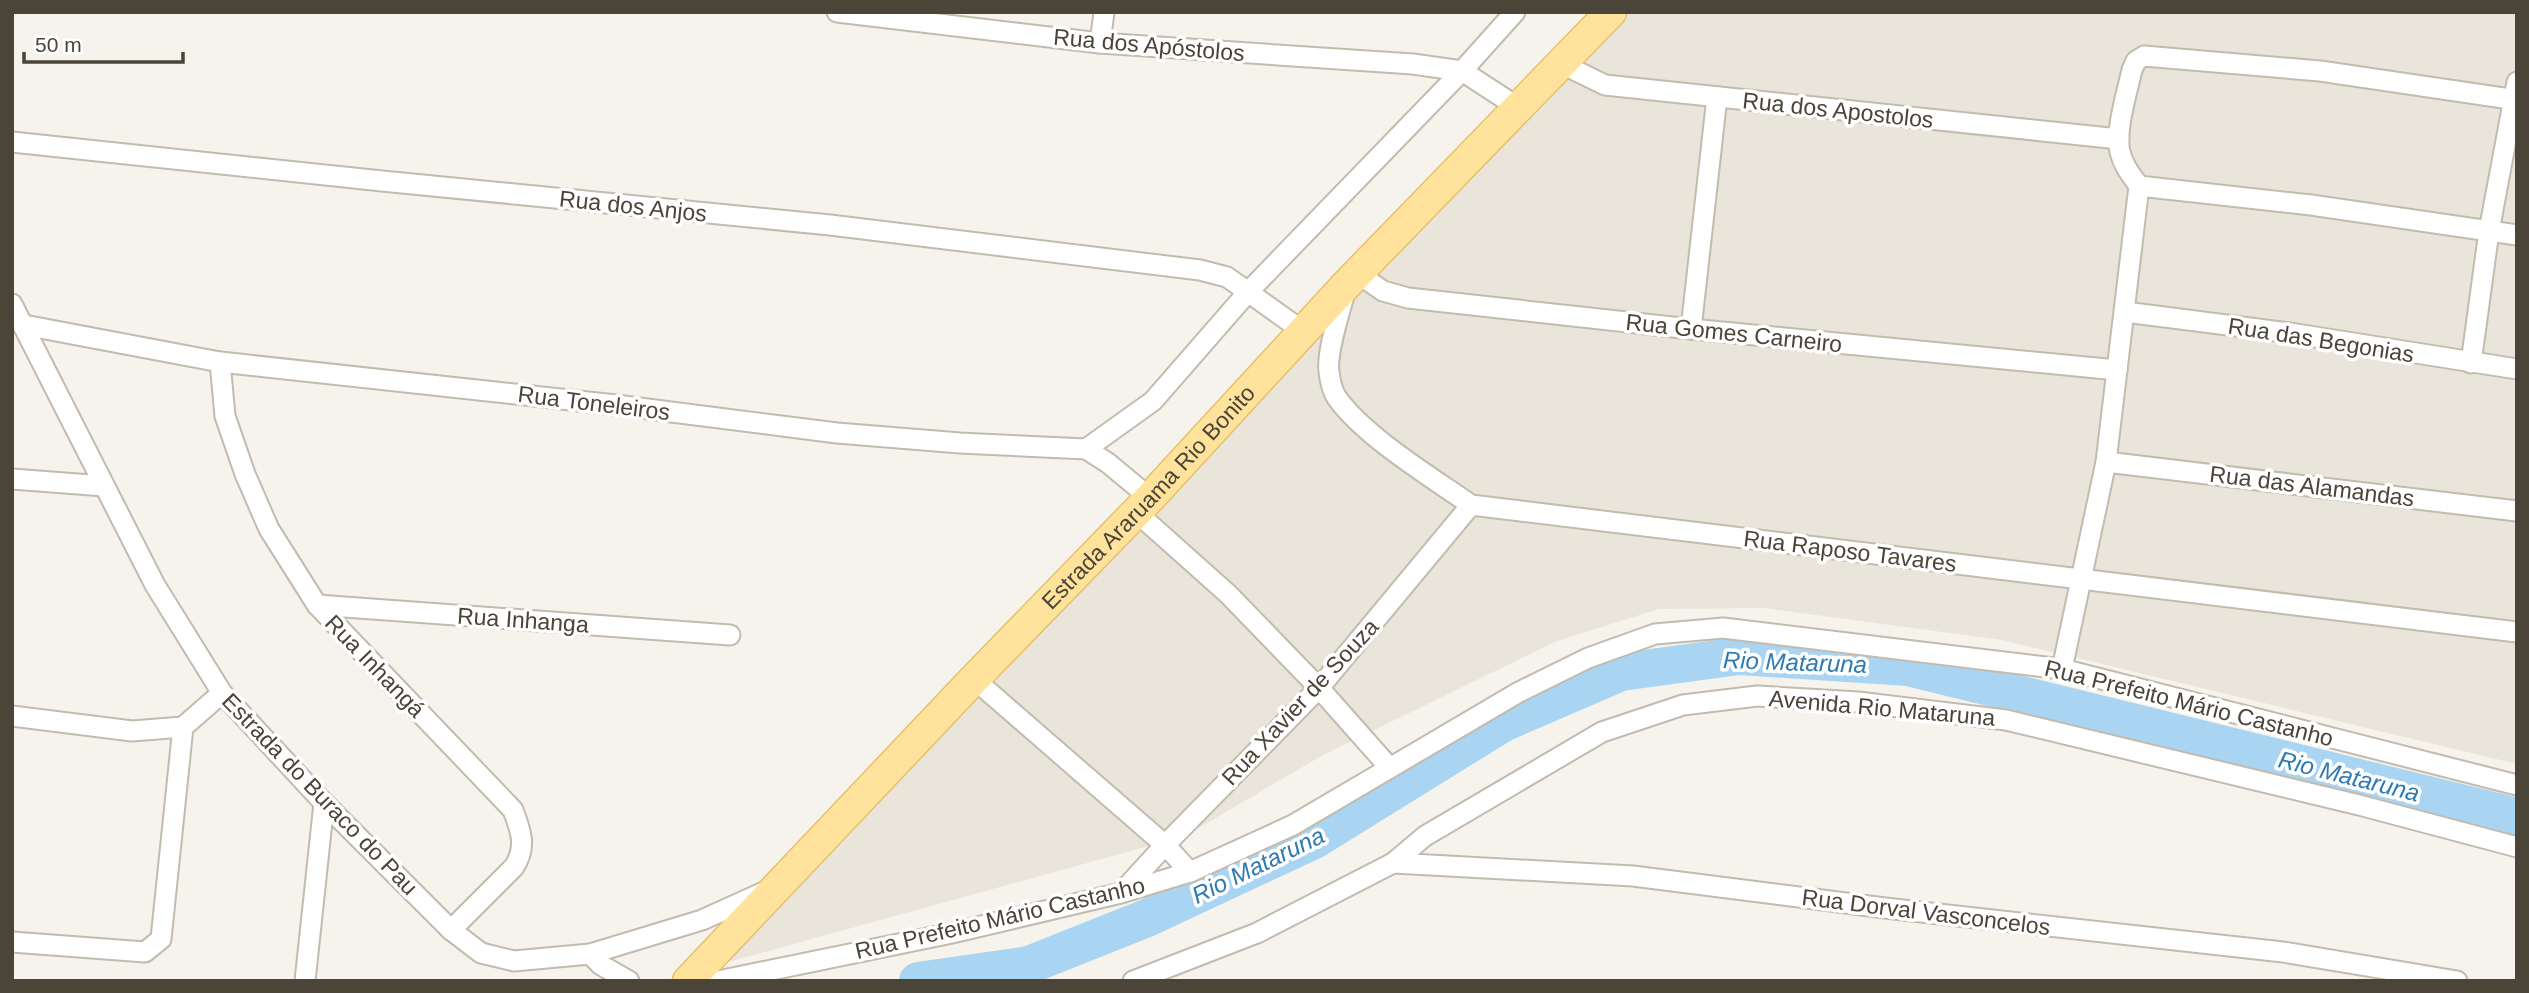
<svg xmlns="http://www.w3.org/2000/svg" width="2529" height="993" viewBox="0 0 2529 993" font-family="Helvetica,sans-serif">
  <rect width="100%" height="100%" fill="#f6f3ec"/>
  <path fill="#eae5da" d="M 1625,12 L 2517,12 L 2517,764 L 2002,640 L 1764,608 L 1659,609 L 1557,641 L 1323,755 L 1185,836 L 703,969 Z"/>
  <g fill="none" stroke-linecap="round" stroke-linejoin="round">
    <path stroke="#a9d4f2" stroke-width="38" d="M 918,981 L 1029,965 L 1147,918 L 1314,840 L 1503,723 L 1621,672 L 1739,656 L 1908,667 L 2517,817"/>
    <defs>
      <g id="minor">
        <path d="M 837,12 L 1100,43 L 1413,64 L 1462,71 L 1519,108"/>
        <path d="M 1100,43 L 1104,12"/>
        <path d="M 1562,64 L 1605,85 L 2119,139"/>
        <path d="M 12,142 L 382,181 L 830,225 L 1200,270 L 1227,277 L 1304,332"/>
        <path d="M 2139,186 L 2311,205 L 2517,235"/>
        <path d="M 1357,273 L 1383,291 L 1408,298 L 1691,329 L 2117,370"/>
        <path d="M 1346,288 C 1341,309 1326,352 1329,372 C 1330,380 1333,392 1337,398 C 1365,437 1431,477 1471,505 L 2517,632"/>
        <path d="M 12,304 L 155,585 L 222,693 L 324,803 L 451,930 L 481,953 L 514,961 L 590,954 L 702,920 L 764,892"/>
        <path d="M 2125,312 L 2290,333 L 2517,369"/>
        <path d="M 24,325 L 220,362 L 616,405 L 837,433 L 960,443 L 1086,449 L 1108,463 L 1150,498"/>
        <path d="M 1691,329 L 1717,97"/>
        <path d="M 220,362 L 225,416 L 245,474 L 269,529 L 317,605 L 513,810 C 521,831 527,847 514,867 L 451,930"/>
        <path d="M 2471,363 L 2489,231 L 2517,82"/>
        <path d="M 1086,449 L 1153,401 L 1248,292 L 1462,71 L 1515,12"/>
        <path d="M 2106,462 L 2517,511"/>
        <path d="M 12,479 L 104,486"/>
        <path d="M 1136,512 L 1228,594 L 1319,688 L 1389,767"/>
        <path d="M 317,605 L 730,635"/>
        <path d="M 2062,669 L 2106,462 L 2139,186 C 2131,175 2123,165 2120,152 C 2115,131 2127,92 2132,70 L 2136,61 L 2144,56 L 2320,71 L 2517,100"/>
        <path d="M 974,679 L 1165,845 L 1190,872"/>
        <path d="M 12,716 L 132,731 L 183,727 L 222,693"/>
        <path d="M 1393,863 L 1633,876 L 1885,908 L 2283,952 L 2457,981"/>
        <path d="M 1123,891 L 1165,845 L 1319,688 L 1471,505"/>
        <path d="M 12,942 L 145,952 L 161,939 L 183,727"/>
        <path d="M 590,954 L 601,965 L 629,981"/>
        <path d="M 305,981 L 324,803"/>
        <path d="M 718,981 L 952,933 L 1121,893 L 1190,872 L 1293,825 L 1519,692 L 1588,658 L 1655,634 L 1723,628 L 2062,669 L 2517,785"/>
        <path d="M 1133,981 L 1257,933 L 1393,863 L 1425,836 L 1602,732 L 1683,705 L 1757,696 L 1858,702 L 2006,720 L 2359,805 L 2517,847"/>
      </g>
      <g id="primary">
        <path id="s1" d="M 688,981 L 974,679 L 1150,498 L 1347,284 L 1611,12"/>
      </g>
    </defs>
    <use href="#minor" stroke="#c2bbae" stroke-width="23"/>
    <use href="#primary" stroke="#e6c16a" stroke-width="33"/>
    <use href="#minor" stroke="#fff" stroke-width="19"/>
    <use href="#primary" stroke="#ffe39c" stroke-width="30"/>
  </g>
  <g text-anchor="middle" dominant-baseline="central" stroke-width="7" stroke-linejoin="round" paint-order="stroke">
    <g font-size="23" fill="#4b4439" stroke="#fff">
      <text transform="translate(1149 45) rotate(5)">Rua dos Apóstolos</text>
      <text transform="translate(1838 110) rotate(6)">Rua dos Apostolos</text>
      <text transform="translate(633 206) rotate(6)">Rua dos Anjos</text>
      <text transform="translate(1734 333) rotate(6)">Rua Gomes Carneiro</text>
      <text transform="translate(2321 340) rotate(9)">Rua das Begonias</text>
      <text transform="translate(594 403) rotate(7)">Rua Toneleiros</text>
      <text transform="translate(2312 486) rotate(7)">Rua das Alamandas</text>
      <text stroke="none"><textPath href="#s1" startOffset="668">Estrada Araruama Rio Bonito</textPath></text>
      <text transform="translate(1850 551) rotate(7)">Rua Raposo Tavares</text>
      <text transform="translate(523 620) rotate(4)">Rua Inhanga</text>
      <text transform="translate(375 666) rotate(46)">Rua Inhangá</text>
      <text transform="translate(1300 702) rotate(-47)">Rua Xavier de Souza</text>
      <text transform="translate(2189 703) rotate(14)">Rua Prefeito Mário Castanho</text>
      <text transform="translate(1882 708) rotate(5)">Avenida Rio Mataruna</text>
      <text transform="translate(320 794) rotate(46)">Estrada do Buraco do Pau</text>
      <text transform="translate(1926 912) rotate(7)">Rua Dorval Vasconcelos</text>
      <text transform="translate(1000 918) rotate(-13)">Rua Prefeito Mário Castanho</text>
    </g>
    <g font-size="24" font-style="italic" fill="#2e7ab2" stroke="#fff">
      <text transform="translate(1795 662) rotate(2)">Rio Mataruna</text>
      <text transform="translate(2349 776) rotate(14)">Rio Mataruna</text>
      <text transform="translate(1258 865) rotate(-26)">Rio Mataruna</text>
    </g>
  </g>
  <rect width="2529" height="993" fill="none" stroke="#4b4439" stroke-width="28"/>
  <path d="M24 52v10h159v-10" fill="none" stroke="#4b4439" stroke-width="3.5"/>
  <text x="35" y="52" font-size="21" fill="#4b4439" stroke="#ffffff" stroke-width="5" paint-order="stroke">50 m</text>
</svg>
